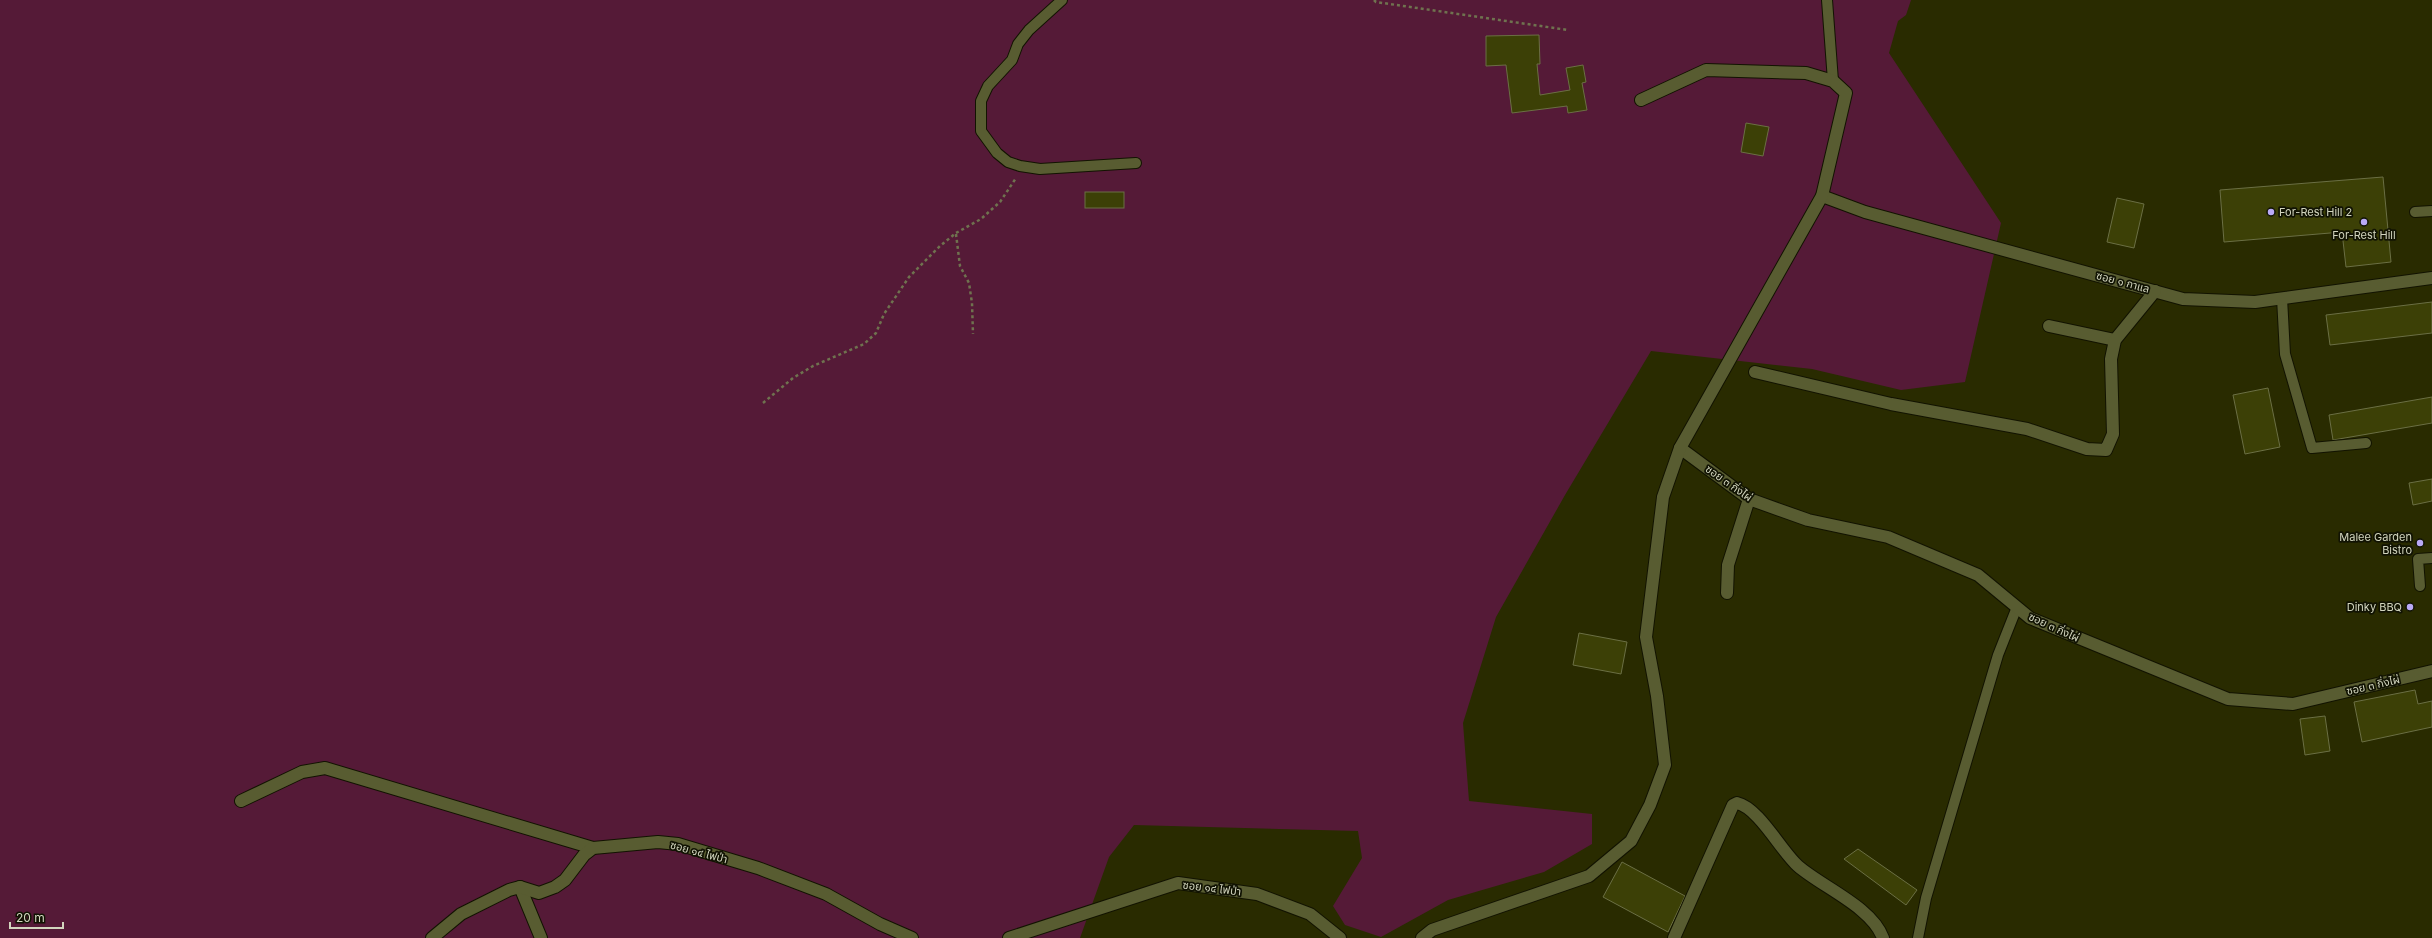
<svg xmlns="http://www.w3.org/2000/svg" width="2432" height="938" viewBox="0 0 2432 938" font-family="Inter,'Noto Sans Thai',sans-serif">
  <rect width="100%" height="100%" fill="#292b00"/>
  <path fill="#551a37" d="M 0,0 L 1911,0 L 1906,15 L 1898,21 L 1889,53 L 2001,223 L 1965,382 L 1901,390 L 1812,369 L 1651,351 L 1565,495 L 1496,617 L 1463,723 L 1469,801 L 1592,814 L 1592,844 L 1544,872 L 1448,900 L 1381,937 L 1345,925 L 1333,906 L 1362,858 L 1358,831 L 1134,825 L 1109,857 L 1080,938 L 0,938 Z"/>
  <g fill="#3c4006" stroke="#6b6f44">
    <path d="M 1539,35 L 1540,64 L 1537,64 L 1540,95 L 1570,90 L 1566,68 L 1583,65 L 1586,82 L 1582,83 L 1587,110 L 1568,113 L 1567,106 L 1512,113 L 1506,65 L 1486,66 L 1486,36 Z"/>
    <path d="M 1746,123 L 1769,127 L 1763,156 L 1741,152 Z"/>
    <path d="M 2383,177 L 2391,262 L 2346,267 L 2342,232 L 2224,242 L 2220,190 Z"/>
    <rect x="1085" y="192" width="39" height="16"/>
    <path d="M 2117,198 L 2144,204 L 2134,248 L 2107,242 Z"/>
    <path d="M 2432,302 L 2432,333 L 2330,345 L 2326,315 Z"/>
    <path d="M 2268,388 L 2280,447 L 2245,454 L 2233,395 Z"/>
    <path d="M 2432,397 L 2432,423 L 2333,440 L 2329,415 Z"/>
    <path d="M 2432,479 L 2432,501 L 2413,505 L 2409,483 Z"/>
    <path d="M 1579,633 L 1627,642 L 1621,674 L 1573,665 Z"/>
    <path d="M 2415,690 L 2418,704 L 2432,701 L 2432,727 L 2362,742 L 2354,702 Z"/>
    <path d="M 2325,716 L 2330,751 L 2305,755 L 2300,719 Z"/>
    <path d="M 1858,849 L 1917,890 L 1906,905 L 1844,859 Z"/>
    <path d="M 1622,862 L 1685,896 L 1668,932 L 1603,897 Z"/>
  </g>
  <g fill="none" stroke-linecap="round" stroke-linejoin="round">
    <defs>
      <g id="lane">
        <path d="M 1062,0 L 1029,30 L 1018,44 L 1012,60 L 988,86 L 981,101 L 981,131 L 997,153 L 1008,162 L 1020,166 L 1040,169 L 1136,163"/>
        <path d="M 1827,0 L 1833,81"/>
        <path d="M 2415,212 L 2432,211"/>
        <path d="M 2282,298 L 2285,354 L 2312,448 L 2366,443"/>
        <path d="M 2420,586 L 2418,559 L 2432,558"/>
        <path d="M 1918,938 L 1926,898 L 1998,655 L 2017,607"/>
      </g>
      <g id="street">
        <path d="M 1822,196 L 1865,212 L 2183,299 L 2255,302 L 2432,278"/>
        <path d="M 2049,326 L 2115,340"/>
        <path d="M 1755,372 L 1891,404 L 2027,429 L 2087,449 L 2106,450 L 2113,434 L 2111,359 L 2115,340 L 2155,291"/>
        <path d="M 1680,448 L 1749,499 L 1808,520 L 1888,537 L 1978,575 L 2030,618 L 2228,699 L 2293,704 L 2432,671"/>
        <path d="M 1727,593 L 1728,565 L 1749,499"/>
        <path d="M 241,801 L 302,772 L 325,768 L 593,848"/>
        <path d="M 520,887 L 541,938"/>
        <path d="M 432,938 L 461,914 L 509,890 L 520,887 L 539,893 L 555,887 L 565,880 L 584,855 L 593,848 L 658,842 L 678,844 L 758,868 L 826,894 L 880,924 L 912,938"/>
        <path d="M 1009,938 L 1178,883 L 1257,894 L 1310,914 L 1340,938"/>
        <path d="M 1422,938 L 1432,930 L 1589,876 L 1631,841 L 1650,805 L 1665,765 L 1657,696 L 1646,637 L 1663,497 L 1680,448 L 1822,196 L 1846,93 L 1833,81 L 1806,73 L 1706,70 L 1641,100"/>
        <path d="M 1674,938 L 1733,805 L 1737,803 C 1759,808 1781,851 1798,866 C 1822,887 1872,907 1883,938"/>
      </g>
    </defs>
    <use href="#lane" stroke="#121300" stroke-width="12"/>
    <use href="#street" stroke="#121300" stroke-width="14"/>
    <g stroke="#6f724f" stroke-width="2.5" stroke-dasharray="3 3" stroke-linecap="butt">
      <path d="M 1374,0 L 1376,2 L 1568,30"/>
      <path d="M 956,234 L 960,266 L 969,283 L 972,303 L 973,334"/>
      <path d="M 763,403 L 793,378 L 813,366 L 864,344 L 876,333 L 884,314 L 909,277 L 940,246 L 956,233 L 981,219 L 1000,202 L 1016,178"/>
    </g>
    <use href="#lane" stroke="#585c31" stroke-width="10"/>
    <use href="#street" stroke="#585c31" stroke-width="12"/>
  </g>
  <g fill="#baaaf6" stroke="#111303" stroke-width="1.5">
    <circle cx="2271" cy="212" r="4"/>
    <circle cx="2364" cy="222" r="4"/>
    <circle cx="2420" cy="543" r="4"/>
    <circle cx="2410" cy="607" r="4"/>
  </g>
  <g text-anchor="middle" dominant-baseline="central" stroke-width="3.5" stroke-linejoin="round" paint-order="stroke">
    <g font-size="11" fill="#d2d5be" stroke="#111303" text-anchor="end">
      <text x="2279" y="212" text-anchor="start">For-Rest Hill 2</text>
      <text x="2364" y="235" text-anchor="middle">For-Rest Hill</text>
      <text x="2412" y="537">Malee Garden<tspan x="2412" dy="13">Bistro</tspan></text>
      <text x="2402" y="607">Dinky BBQ</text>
    </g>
    <g font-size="11" fill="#d2d5be" stroke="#111303">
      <text transform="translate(2123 282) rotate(15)">ซอย ๑ กาแล</text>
      <text transform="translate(1729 483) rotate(35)">ซอย ๓ กิ่งไผ่</text>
      <text transform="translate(2054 627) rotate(25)">ซอย ๓ กิ่งไผ่</text>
      <text transform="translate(2373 685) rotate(-13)">ซอย ๓ กิ่งไผ่</text>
      <text transform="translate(699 852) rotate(15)">ซอย ๑๔ ไฟป่า</text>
      <text transform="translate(1212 888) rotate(7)">ซอย ๑๔ ไฟป่า</text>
    </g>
  </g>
  <path d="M10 922v6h53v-6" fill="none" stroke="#d2d5be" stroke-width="2"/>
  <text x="16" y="922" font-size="12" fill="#d2d5be" stroke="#111303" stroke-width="3" paint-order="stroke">20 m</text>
</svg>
